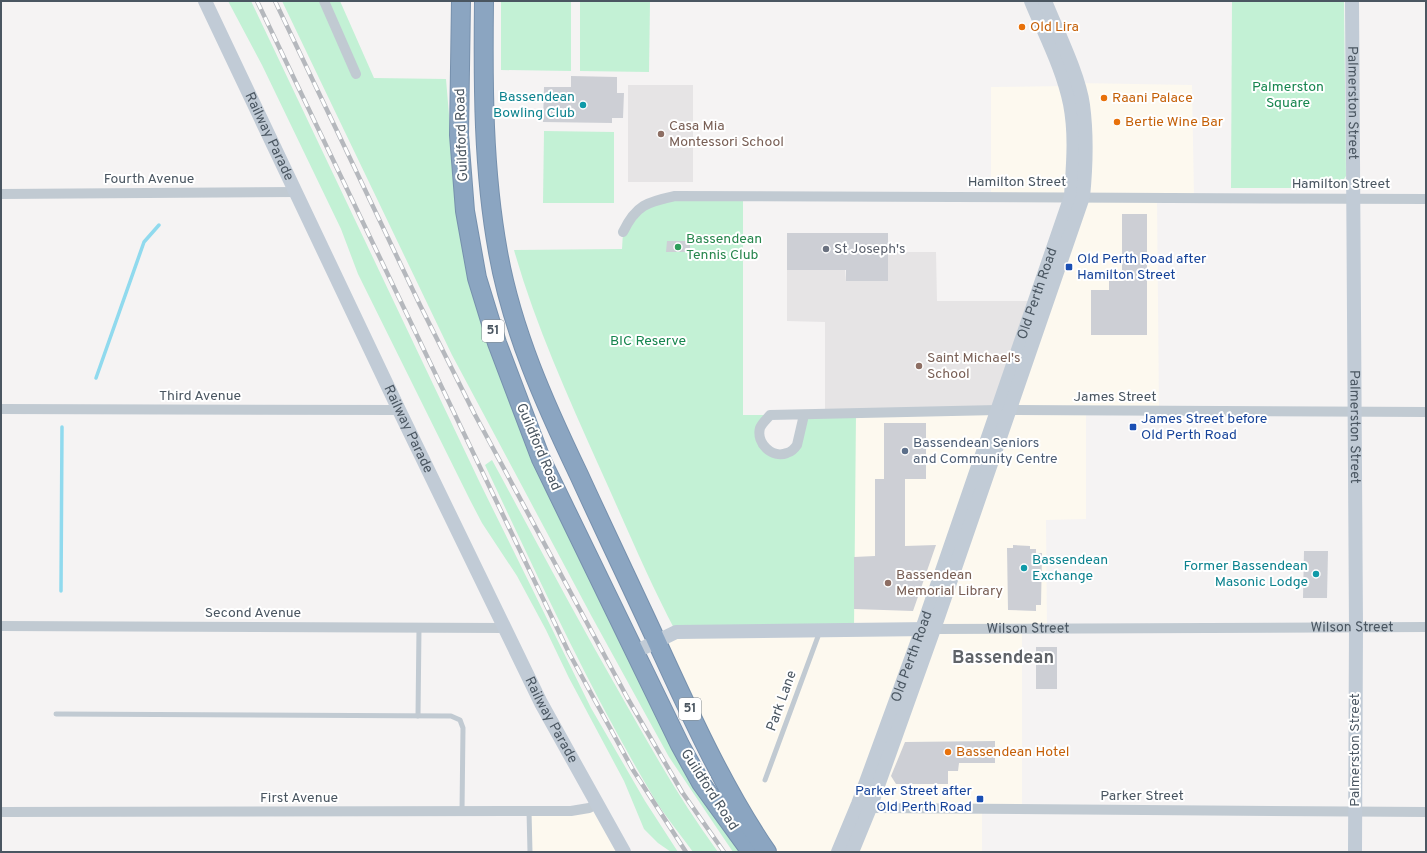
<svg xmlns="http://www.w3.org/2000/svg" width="1427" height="853" viewBox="0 0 1427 853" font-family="Overpass,sans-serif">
  <rect width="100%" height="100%" fill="#f5f3f3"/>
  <g fill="#fdf9ef">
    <path d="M 1077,83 L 1192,85 L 1194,198 L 1157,198 L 1159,411 L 1086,411 L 1086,519 L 1046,520 L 1047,629 L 1022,629 L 1022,810 L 982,809 L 982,852 L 852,852 L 1083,197 Z"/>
    <path d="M 1066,86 L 1071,196 L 991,196 L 991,87 Z"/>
    <path d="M 997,410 L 838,852 L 768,852 L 657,641 L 676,632 L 856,413 Z"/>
    <path d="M 597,804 L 624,852 L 530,852 L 529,811 Z"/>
  </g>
  <g fill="#e6e4e5">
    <rect x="628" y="85" width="65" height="97"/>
    <path d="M 888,252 L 936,252 L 937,301 L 1035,301 L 997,410 L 825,414 L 825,322 L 787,321 L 787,270 L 845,270 L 846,281 L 888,281 Z"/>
  </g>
  <g fill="#c3f1d5">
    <path d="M 228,1 L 251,1 L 480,483 L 591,708 L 645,801 L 678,852 L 671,852 L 658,843 L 644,829 L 624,781 L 569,678 L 546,630 L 517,576 L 482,523 L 470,500 L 358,274 L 341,229 L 262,65 Z"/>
    <path d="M 282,1 L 340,1 L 374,78 L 446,79 L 453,163 L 488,343 L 743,852 L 733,852 L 669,757 L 592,617 L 452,355 Z"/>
    <path d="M 501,1 L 571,1 L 571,71 L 501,70 Z"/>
    <path d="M 580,1 L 650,1 L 649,72 L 580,71 Z"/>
    <path d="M 1232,1 L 1344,1 L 1346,176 L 1342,182 L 1334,188 L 1231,188 Z"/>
    <path d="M 544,131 L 614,132 L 614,203 L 543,203 Z"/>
    <path d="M 743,196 L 743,415 L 770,415 L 760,437 L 773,453 L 797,445 L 804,415 L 856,413 L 854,630 L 676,632 C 647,577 624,521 598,464 C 567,394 535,324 514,250 L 622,249 L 623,232 L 648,202 Z"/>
    <path d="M 492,460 C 535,539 577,619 622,697 C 652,750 682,803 718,852 L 693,852 C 680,834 665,816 654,798 C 590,691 538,577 485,465 Z"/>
  </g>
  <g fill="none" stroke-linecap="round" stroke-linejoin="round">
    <g stroke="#90daee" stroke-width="3.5">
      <path d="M 96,378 L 144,242 L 159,225"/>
      <path d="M 61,591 L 62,427"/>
    </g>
  </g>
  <g fill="#cdcfd5">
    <path d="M 571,76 L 617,77 L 617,93 L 624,93 L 623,118 L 612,118 L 612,123 L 543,122 L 544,87 L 571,87 Z"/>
    <path d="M 1122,214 L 1147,214 L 1147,335 L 1091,335 L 1091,290 L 1109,290 L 1109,281 L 1122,281 Z"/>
    <path d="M 787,233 L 888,233 L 888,281 L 846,281 L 846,270 L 787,270 Z"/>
    <path d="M 667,241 L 690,241 L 690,252 L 666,252 Z"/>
    <path d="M 884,423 L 926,423 L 926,479 L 905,479 L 905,546 L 936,545 L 913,611 L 854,609 L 854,557 L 875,556 L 875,479 L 884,479 Z"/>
    <path d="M 1013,545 L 1030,546 L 1030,549 L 1036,549 L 1036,553 L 1042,553 L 1041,605 L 1036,605 L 1036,611 L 1008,610 L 1007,548 L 1013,548 Z"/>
    <path d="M 1304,551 L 1328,551 L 1327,598 L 1303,598 Z"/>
    <rect x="1036" y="647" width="21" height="42"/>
    <path d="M 995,741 L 995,763 L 959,763 L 958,771 L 948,771 L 948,784 L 896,784 L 891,776 L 905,742 Z"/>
  </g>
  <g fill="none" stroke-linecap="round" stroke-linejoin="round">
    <defs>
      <g id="highway">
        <path d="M 461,1 L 459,135 L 465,211 L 477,278 L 497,343 L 541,459 L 680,745 L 701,783 L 751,852"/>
        <path d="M 484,1 C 483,85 483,169 498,252 C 512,331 545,404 579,475 C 600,521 622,567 643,612 C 681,693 717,779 767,852"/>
      </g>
    </defs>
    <use href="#highway" stroke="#7690ad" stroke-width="20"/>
    <g stroke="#c1cad2" stroke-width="5">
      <path d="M 56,714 L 451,716 L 460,720 L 463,728 L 462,811"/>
      <path d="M 418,716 L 419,628"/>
      <path d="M 765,780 L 820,631"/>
      <path d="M 529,811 L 530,852"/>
    </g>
    <g stroke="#c1cad2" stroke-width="10">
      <path d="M 324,1 L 356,74"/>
      <path d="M 1,194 L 297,192"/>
      <path d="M 623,232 C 636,205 647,202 675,196 L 1426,199"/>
      <path d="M 1,409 L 399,410"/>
      <path d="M 804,415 L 797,445 C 795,448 791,452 787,453 C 772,459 756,443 760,428 C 762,423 767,419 770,415 L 997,410 L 1426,412"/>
      <path d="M 1,626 L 505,628"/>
      <path id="s1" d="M 934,629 L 1426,627"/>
      <path d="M 864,806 L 870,808 L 1426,812"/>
      <path d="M 1,812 L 571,811 L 589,808 L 597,804"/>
    </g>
    <g stroke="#c1cbd6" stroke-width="14">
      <path id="s2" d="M 205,1 L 399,410 L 541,703 L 624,852"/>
      <path id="s3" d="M 1352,1 L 1356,627 L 1355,852"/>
      <path d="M 635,652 L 676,632 L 929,629"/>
      <path id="s4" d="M 838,852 L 858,804 L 922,629 L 1071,196 C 1073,165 1076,135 1070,104 C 1063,69 1045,35 1031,1"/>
      <path d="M 852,852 L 870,808 L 934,629 L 1083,197 C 1086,167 1087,135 1083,105 C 1079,75 1057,31 1045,1"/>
    </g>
    <use href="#highway" stroke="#8ba5c1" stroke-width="18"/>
    <defs>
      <g id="rail">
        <path d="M 257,1 L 569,653 L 633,770 L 686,852"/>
        <path d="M 275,1 L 420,305 L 474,413 L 628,699 L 682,792 L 724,852"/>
      </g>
    </defs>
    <use href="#rail" stroke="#b5b8bd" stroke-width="4.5"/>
    <use href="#rail" stroke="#fff" stroke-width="3" stroke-dasharray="9" stroke-linecap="butt"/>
  </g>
  <g fill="#e8710a" stroke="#fff" stroke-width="1.5">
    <circle cx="1022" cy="27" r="4"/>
    <circle cx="1104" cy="98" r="4"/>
    <circle cx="1117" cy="122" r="4"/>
    <circle cx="948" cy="752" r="4"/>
  </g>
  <g fill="#0f9aa8" stroke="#fff" stroke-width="1.5">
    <circle cx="583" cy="105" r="4"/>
    <circle cx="1024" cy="568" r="4"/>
    <circle cx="1316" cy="574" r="4"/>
  </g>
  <g fill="#8d6e63" stroke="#fff" stroke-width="1.5">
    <circle cx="661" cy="134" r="4"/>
    <circle cx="919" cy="366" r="4"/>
    <circle cx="888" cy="583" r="4"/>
  </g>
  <circle fill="#2e9e5b" stroke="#fff" stroke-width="1.5" cx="678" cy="247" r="4"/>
  <circle fill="#6b7280" stroke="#fff" stroke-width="1.5" cx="826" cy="249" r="4"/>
  <g fill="#1a4fb4" stroke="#fff" stroke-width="1.5">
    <rect x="1065" y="263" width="8" height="8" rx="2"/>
    <rect x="1129" y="423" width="8" height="8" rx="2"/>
    <rect x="976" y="795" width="8" height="8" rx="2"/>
  </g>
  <circle fill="#5c6f8a" stroke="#fff" stroke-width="1.5" cx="905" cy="451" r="4"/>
  <g text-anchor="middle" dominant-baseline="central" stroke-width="4" stroke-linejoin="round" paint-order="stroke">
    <g fill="#fff" stroke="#808990" stroke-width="1">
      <rect x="482" y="320" width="22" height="22" rx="3"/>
      <rect x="679" y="698" width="22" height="22" rx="3"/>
    </g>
    <g font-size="13" font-weight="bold" fill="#4a5661">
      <text x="493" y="331">51</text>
      <text x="690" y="709">51</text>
    </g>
    <g font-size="14" fill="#c56008" stroke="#fff" text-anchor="start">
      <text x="1030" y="27">Old Lira</text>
      <text x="1112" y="98">Raani Palace</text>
      <text x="1125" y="122">Bertie Wine Bar</text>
      <text x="956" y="752">Bassendean Hotel</text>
    </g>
    <g font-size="14" fill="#17864f" stroke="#fff">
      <text x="1288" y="87">Palmerston<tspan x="1288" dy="16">Square</tspan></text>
      <text x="648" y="341">BIC Reserve</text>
    </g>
    <g font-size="14" fill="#0d838f" stroke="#fff" text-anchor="end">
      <text x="575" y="97">Bassendean<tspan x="575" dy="16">Bowling Club</tspan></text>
      <text x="1032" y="560" text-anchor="start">Bassendean<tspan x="1032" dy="16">Exchange</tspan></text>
      <text x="1308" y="566">Former Bassendean<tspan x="1308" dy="16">Masonic Lodge</tspan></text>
    </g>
    <g font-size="14" fill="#4a5661" stroke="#fff">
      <text stroke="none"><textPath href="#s3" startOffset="102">Palmerston Street</textPath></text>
      <text transform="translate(462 135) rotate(-92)">Guildford Road</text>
      <text stroke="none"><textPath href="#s2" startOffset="150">Railway Parade</textPath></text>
      <text x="149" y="179">Fourth Avenue</text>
      <text x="1017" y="182">Hamilton Street</text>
      <text x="1341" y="184">Hamilton Street</text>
      <text stroke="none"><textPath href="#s4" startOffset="593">Old Perth Road</textPath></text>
      <text x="200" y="396">Third Avenue</text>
      <text x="1115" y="397">James Street</text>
      <text stroke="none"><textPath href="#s3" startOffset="426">Palmerston Street</textPath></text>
      <text stroke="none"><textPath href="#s2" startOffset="474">Railway Parade</textPath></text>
      <text transform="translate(538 447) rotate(67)">Guildford Road</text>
      <text x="253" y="613">Second Avenue</text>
      <text stroke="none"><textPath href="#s1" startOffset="418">Wilson Street</textPath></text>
      <text stroke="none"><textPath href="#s1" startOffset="94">Wilson Street</textPath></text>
      <text stroke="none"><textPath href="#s4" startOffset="209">Old Perth Road</textPath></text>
      <text transform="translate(782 701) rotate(-70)">Park Lane</text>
      <text stroke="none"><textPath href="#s2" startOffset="798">Railway Parade</textPath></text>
      <text transform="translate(1355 750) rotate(-90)">Palmerston Street</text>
      <text transform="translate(709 790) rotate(57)">Guildford Road</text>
      <text x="1142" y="796">Parker Street</text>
      <text x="299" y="798">First Avenue</text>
    </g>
    <g font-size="14" fill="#785e54" stroke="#fff" text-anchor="start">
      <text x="669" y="126">Casa Mia<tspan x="669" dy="16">Montessori School</tspan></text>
      <text x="927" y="358">Saint Michael's<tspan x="927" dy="16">School</tspan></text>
      <text x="896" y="575">Bassendean<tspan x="896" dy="16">Memorial Library</tspan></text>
    </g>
    <g font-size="14" fill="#27864d" stroke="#fff" text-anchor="start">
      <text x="686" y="239">Bassendean<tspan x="686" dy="16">Tennis Club</tspan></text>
    </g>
    <g font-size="14" fill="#5b616d" stroke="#fff" text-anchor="start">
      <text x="834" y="249">St Joseph's</text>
    </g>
    <g font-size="14" fill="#164399" stroke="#fff" text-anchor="start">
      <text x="1077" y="259">Old Perth Road after<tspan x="1077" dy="16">Hamilton Street</tspan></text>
      <text x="1141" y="419">James Street before<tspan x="1141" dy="16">Old Perth Road</tspan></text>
      <text x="972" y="791" text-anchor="end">Parker Street after<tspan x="972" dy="16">Old Perth Road</tspan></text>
    </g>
    <g font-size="14" fill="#4e5e75" stroke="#fff" text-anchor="start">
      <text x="913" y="443">Bassendean Seniors<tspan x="913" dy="16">and Community Centre</tspan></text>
    </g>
    <g font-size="18" font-weight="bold" fill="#5f6368" stroke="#fff">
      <text x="1003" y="658">Bassendean</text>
    </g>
  </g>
  <rect width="1427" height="853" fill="none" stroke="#4a5661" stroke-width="4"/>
</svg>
